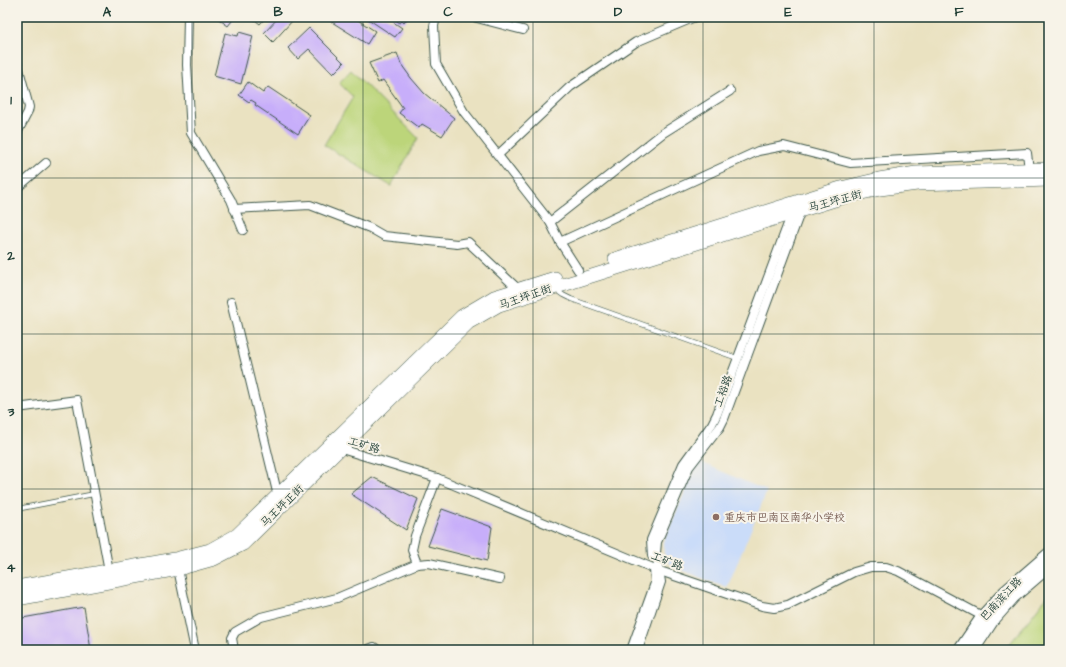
<svg xmlns="http://www.w3.org/2000/svg" width="1066" height="667" viewBox="0 0 1066 667" font-family="'Architects Daughter','LXGW WenKai TC',sans-serif">
  <rect width="100%" height="100%" fill="#f7f3e8"/>
  <filter id="ink" filterUnits="userSpaceOnUse"><feTurbulence type="fractalNoise" baseFrequency=".025" numOctaves="2"/><feDisplacementMap in="SourceGraphic" scale="8" xChannelSelector="R" yChannelSelector="G"/><feConvolveMatrix kernelMatrix="1 2 1 2 8 2 1 2 1" color-interpolation-filters="sRGB"/></filter>
  <filter id="wash" filterUnits="userSpaceOnUse"><feTurbulence type="fractalNoise" baseFrequency=".012" numOctaves="4" result="noise"/><feDisplacementMap in="SourceGraphic" scale="16" xChannelSelector="R" yChannelSelector="G"/><feGaussianBlur stdDeviation="0.9" result="paint"/><feColorMatrix in="noise" values="0 0 0 0 0 0 0 0 0 0 0 0 0 0 0 0 0 1.4 0 .05"/><feComposite in="paint" operator="in"/></filter>
  <g filter="url(#wash)">
    <rect width="100%" height="100%" fill="#eae2c1"/>
    <path fill="#cadcf9" d="M 698,461 L 767,491 L 727,588 L 674,567 L 666,560 L 664,553 L 663,543 Z"/>
    <g fill="#bcd57a" stroke="#6e8957">
      <path d="M 351,70 L 418,138 L 391,186 L 324,145 L 353,97 L 339,83 Z"/>
      <path d="M 1049,594 L 1049,650 L 1005,650 Z"/>
    </g>
    <g id="blocks">
      <g fill="#c7aefa">
        <path d="M 216,17 L 235,17 L 228,26 Z"/>
        <path d="M 251,17 L 266,17 L 260,24 Z"/>
        <path d="M 279,17 L 289,17 L 293,20 L 273,42 L 264,33 Z"/>
        <path d="M 329,17 L 353,17 L 375,31 L 367,44 L 327,19 Z"/>
        <path d="M 365,17 L 386,17 L 402,28 L 395,37 Z"/>
        <path d="M 391,17 L 408,17 L 404,23 L 402,21 L 400,23 Z"/>
        <path d="M 547,17 L 557,17 L 556,20 Z"/>
        <path d="M 309,28 L 344,63 L 333,74 L 309,49 L 298,59 L 288,48 Z"/>
        <path d="M 239,32 L 253,36 L 241,84 L 214,76 L 225,33 L 238,36 Z"/>
        <path d="M 397,53 L 401,64 L 411,78 L 424,93 L 454,118 L 442,136 L 422,124 L 419,128 L 399,113 L 403,108 L 383,80 L 378,83 L 369,63 Z"/>
        <path d="M 248,82 L 263,93 L 268,87 L 310,115 L 298,134 L 255,105 L 256,103 L 251,100 L 249,102 L 239,95 Z"/>
        <path d="M 372,477 L 418,499 L 406,530 L 351,494 Z"/>
        <path d="M 442,509 L 492,527 L 487,561 L 428,546 Z"/>
        <path d="M 84,607 L 91,650 L 17,650 L 17,619 Z"/>
      </g>
    </g>
  </g>
  <g filter="url(#ink)">
    <use href="#blocks" fill-opacity="0" stroke="#3d5649" stroke-width="1"/>
    <g fill="none" stroke-linecap="round" stroke-linejoin="round">
      <defs>
        <g id="service">
          <path d="M 556,290 L 563,295 L 571,299 L 737,358"/>
          <path d="M 17,509 L 94,494"/>
        </g>
        <g id="minor">
          <path d="M 188,17 L 187,65 L 191,133 L 231,200 L 243,230"/>
          <path d="M 436,17 L 434,26 L 436,64 L 464,112 L 550,222 L 560,242 L 578,270"/>
          <path d="M 473,17 L 523,30"/>
          <path d="M 17,62 L 29,107 L 28,112 L 17,133"/>
          <path d="M 498,155 L 570,87 L 636,42 L 695,17"/>
          <path d="M 17,188 L 46,163"/>
          <path d="M 234,209 L 310,205 L 370,228 L 384,236 L 457,244 L 468,242 L 518,289"/>
          <path d="M 550,222 L 663,133 L 730,91"/>
          <path d="M 560,242 L 758,151 L 784,146 L 850,163 L 1027,153 L 1029,170"/>
          <path d="M 231,302 L 278,496"/>
          <path d="M 17,408 L 77,400 L 109,571"/>
          <path d="M 338,448 L 437,478 L 660,571 L 762,606 L 774,608 L 788,605 L 854,572 L 871,567 L 886,567 L 898,571 L 986,618"/>
          <path d="M 652,556 L 651,540 L 683,464 L 712,424 L 717,414 L 792,213"/>
          <path d="M 417,564 L 412,550 L 415,536 L 437,478"/>
          <path d="M 178,569 L 195,650"/>
          <path d="M 234,650 L 232,638 L 235,632 L 261,617 L 337,598 L 417,564 L 429,563 L 500,579"/>
          <path d="M 366,650 L 374,647 L 378,650"/>
          <path d="M 631,650 L 655,583 L 654,569"/>
          <path d="M 638,650 L 661,582 L 656,553 L 657,542 L 689,467 L 720,427 L 724,419 L 801,210"/>
        </g>
        <g id="secondary">
          <path d="M 960,650 L 983,616 L 1005,592 L 1049,554"/>
          <path d="M 973,650 L 992,621 L 1013,597 L 1049,566"/>
        </g>
        <g id="primary">
          <path d="M 615,259 L 841,188 L 879,179 L 916,173 L 1049,169"/>
          <path d="M 17,587 L 175,559 L 210,550 L 237,535 L 462,316 L 494,297 L 555,278"/>
          <path d="M 17,599 L 178,569 L 214,559 L 243,544 L 468,323 L 499,305 L 844,197 L 880,189 L 917,184 L 1049,180"/>
        </g>
      </defs>
      <use href="#service" stroke="#3d5649" stroke-width="5.5"/>
      <use href="#minor" stroke="#3d5649" stroke-width="10"/>
      <use href="#secondary" stroke="#3d5649" stroke-width="14"/>
      <use href="#primary" stroke="#3d5649" stroke-width="14"/>
      <use href="#service" stroke="#fff" stroke-width="4"/>
      <use href="#minor" stroke="#fff" stroke-width="8"/>
      <use href="#secondary" stroke="#fff" stroke-width="12"/>
      <use href="#primary" stroke="#fff" stroke-width="13"/>
    </g>
  </g>
  <path fill="none" stroke="#1f3d34" stroke-width="1" stroke-opacity="0.55" d="M 192,17 L 192,650M 363,17 L 363,650M 533,17 L 533,650M 703,17 L 703,650M 874,17 L 874,650M 17,178 L 1049,178M 17,334 L 1049,334M 17,489 L 1049,489"/>
  <circle fill="#8d6e63" stroke="#f7f3e8" stroke-width="1.5" cx="716" cy="517" r="4"/>
  <g text-anchor="middle" dominant-baseline="central" stroke-width="4" stroke-linejoin="round" paint-order="stroke">
    <g font-size="11" fill="#1f3d34" stroke="#f7f3e8">
      <text transform="translate(835 201) rotate(-15)">马王坪正街</text>
      <text transform="translate(525 297) rotate(-19)">马王坪正街</text>
      <text transform="translate(723 391) rotate(-70)">工裕路</text>
      <text transform="translate(364 445) rotate(16)">工矿路</text>
      <text transform="translate(282 506) rotate(-44)">马王坪正街</text>
      <text transform="translate(667 561) rotate(21)">工矿路</text>
      <text transform="translate(1001 599) rotate(-47)">巴南滨江路</text>
    </g>
    <g font-size="11" fill="#785e54" stroke="#f7f3e8" text-anchor="start">
      <text x="724" y="517">重庆市巴南区南华小学校</text>
    </g>
  </g>
  <rect width="1066" height="667" fill="none" stroke="#f7f3e8" stroke-width="44"/>
  <rect x="22" y="22" width="1022" height="623" fill="none" stroke="#1f3d34" stroke-width="1.5"/>
  <g font-size="13" text-anchor="middle" font-weight="bold" fill="#1f3d34">
    <text x="107" y="16">A</text>
    <text x="278" y="16">B</text>
    <text x="448" y="16">C</text>
    <text x="618" y="16">D</text>
    <text x="788" y="16">E</text>
    <text x="959" y="16">F</text>
    <text x="11" y="104">1</text>
    <text x="11" y="260">2</text>
    <text x="11" y="416">3</text>
    <text x="11" y="572">4</text>
  </g>
</svg>
